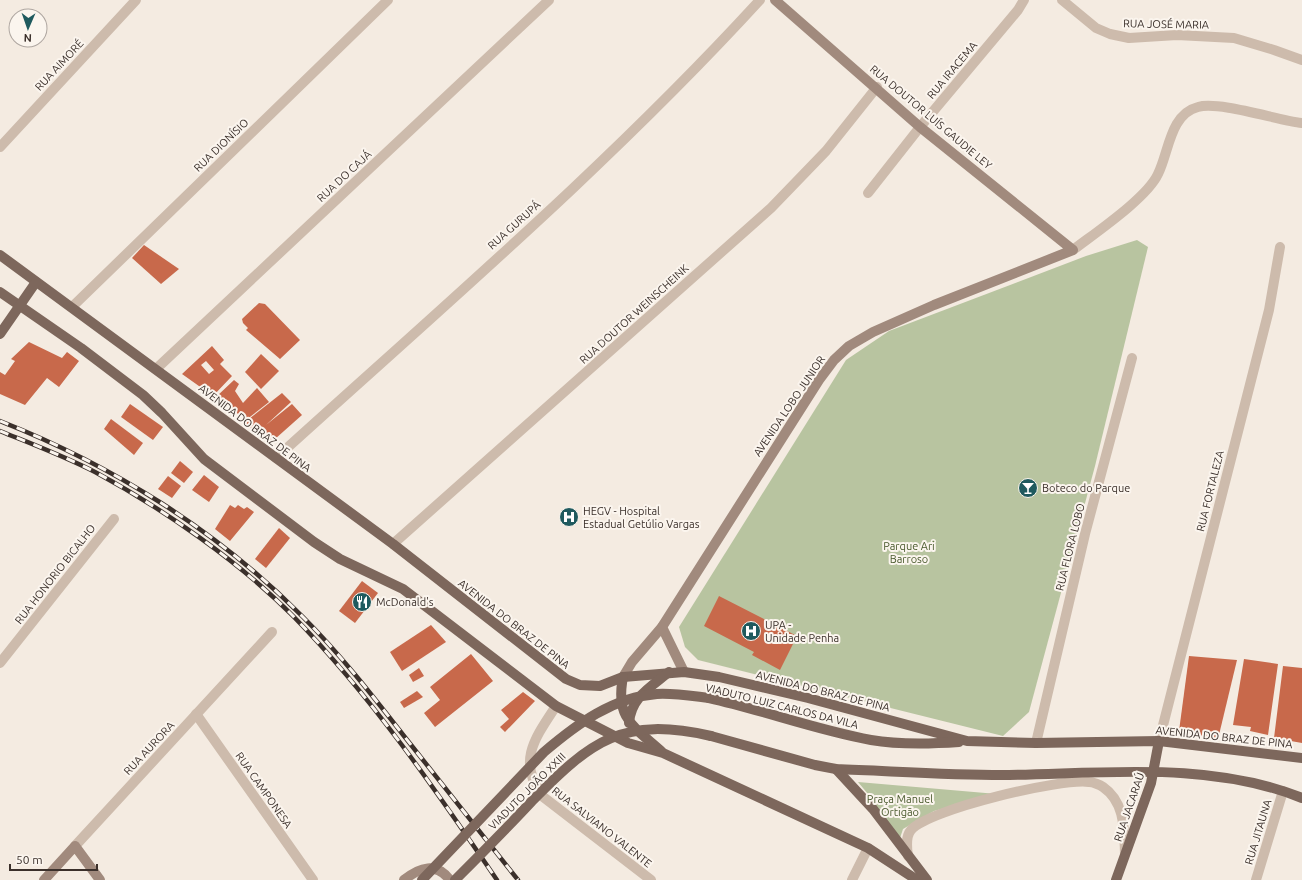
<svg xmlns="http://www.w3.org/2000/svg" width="1302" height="880" viewBox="0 0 1302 880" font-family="Ubuntu,sans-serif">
  <rect width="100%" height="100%" fill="#f4ebe1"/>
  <g fill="#b8c4a0">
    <path d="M 1137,240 L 1148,247 L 1095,466 L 1029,712 L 1003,736 L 698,660 L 685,647 L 679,627 L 846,360 L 889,331 L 1086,256 Z"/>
    <path d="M 858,782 L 997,794 L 934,811 L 903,829 L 899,841 L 868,794 Z"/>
  </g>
  <g fill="#c8694b" fill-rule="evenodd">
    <path d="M 144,245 L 179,269 L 161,284 L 132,258 Z"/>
    <path d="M 259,303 L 265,304 L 300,340 L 280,359 L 246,330 L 248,328 L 243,323 L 242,319 Z"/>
    <path d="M 29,342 L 62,358 L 67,352 L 79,361 L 59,387 L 47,378 L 25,405 L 0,394 L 0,372 L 5,375 L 15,361 L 11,359 Z"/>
    <path d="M 212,346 L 224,360 L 220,364 L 232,376 L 213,396 L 182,374 ZM 206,361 L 214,370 L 209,374 L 201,365 Z"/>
    <path d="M 261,354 L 279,371 L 261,389 L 245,372 Z"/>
    <path d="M 234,380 L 239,384 L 235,391 L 243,403 L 257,388 L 269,402 L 246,420 L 216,397 Z"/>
    <path d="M 282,393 L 291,402 L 266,425 L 292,404 L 302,415 L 275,439 L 268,440 L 246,425 L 245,422 Z"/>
    <path d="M 130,404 L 163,427 L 153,440 L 121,417 Z"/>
    <path d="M 111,419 L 143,443 L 134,455 L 104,429 Z"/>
    <path d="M 180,461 L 193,472 L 184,483 L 171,473 Z"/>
    <path d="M 204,475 L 219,487 L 209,502 L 192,490 Z"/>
    <path d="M 168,476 L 181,486 L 172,498 L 158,489 Z"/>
    <path d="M 230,505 L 235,508 L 238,505 L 244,509 L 247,507 L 254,512 L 230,541 L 215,529 Z"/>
    <path d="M 279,528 L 290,538 L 266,568 L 255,559 Z"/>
    <path d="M 362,581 L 378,593 L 355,623 L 339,611 Z"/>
    <path d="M 719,596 L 797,636 L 780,670 L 752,655 L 754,652 L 704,626 Z"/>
    <path d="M 431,625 L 446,642 L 402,671 L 390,652 Z"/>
    <path d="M 471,654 L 493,681 L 435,727 L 424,713 L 440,700 L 430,687 Z"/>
    <path d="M 1189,656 L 1237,660 L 1218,739 L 1179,731 Z"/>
    <path d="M 1244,659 L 1278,664 L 1268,735 L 1250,731 L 1251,727 L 1233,725 Z"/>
    <path d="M 1283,666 L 1302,668 L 1302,743 L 1274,738 Z"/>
    <path d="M 419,668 L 424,676 L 413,682 L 409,675 Z"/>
    <path d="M 417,691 L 423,697 L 404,708 L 400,702 Z"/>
    <path d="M 523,692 L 535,701 L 505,732 L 500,727 L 509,719 L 501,710 Z"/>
  </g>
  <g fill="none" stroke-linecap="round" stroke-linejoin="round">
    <g stroke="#cdbbac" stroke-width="10">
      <path d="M 1062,0 L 1096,28 L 1110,34 L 1129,38 L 1177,35 L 1234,38 L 1274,50 L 1302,60"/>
      <path d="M 0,147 L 136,0"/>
      <path d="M 868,193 L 920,127 L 1018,10 L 1024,0"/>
      <path d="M 1073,250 C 1095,233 1147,198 1158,174 C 1169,152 1170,114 1198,107 C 1219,101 1277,120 1302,123"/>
      <path d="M 72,307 L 388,0"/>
      <path d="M 156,369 L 549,0"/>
      <path d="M 276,458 C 440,309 610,164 760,0"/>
      <path d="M 393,544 L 771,208 L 826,151 L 877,87"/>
      <path d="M 0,663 L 114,519"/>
      <path d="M 556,706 C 535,738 517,761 542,796 L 651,880"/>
      <path d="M 196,714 L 313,880"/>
      <path d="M 1159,741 L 1269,310 L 1280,247"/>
      <path d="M 1036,743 L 1085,534 L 1132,358"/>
      <path d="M 75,846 L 272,632"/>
      <path d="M 908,856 C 907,848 905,837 911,830 C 929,809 1061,778 1089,782 C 1093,782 1100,785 1103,787 C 1125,802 1124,829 1125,853"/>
      <path d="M 852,880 L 868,848"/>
      <path d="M 1256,880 L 1283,791"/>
    </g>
    <g stroke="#a18a7d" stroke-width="10">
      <path d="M 662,627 L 684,672"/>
      <path d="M 623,677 L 632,662 L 662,627 L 819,380 L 834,360 L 849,346 L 873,332 L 934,305 L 1073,250 L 920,127 L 775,0"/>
      <path d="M 44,880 L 75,846 L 100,880"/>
      <path d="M 404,880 C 420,867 436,862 450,880"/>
    </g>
    <g stroke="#7d675c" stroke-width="10">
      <path d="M 0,255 L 393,544 L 566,679 L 580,685 L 600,686 L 623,677 L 684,672 L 719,677 L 808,698 L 967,741 L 1036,743 L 1159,741 L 1302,758"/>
      <path d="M 0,292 L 81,348 L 143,395 L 162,413 L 204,459 L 314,542 L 340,559 L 403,589 L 556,706 L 628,743 L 663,753 L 868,848 L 917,880"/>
      <path d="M 0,334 L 36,282"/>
      <path d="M 623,677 C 615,718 633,726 661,751"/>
      <path d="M 709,698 C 763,710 816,730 871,740 C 900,745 930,744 959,742"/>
      <path d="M 629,723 C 631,697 651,687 669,672"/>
      <path d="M 711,736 L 815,765 L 836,769 C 891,771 947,775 1002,775 C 1101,774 1208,760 1302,798"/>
      <path d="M 836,769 L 873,809 L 927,880"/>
      <path d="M 1116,880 L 1151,783 L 1159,741"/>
    </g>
    <defs>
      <g id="rail">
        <path d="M 0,421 C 112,465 218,531 303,617 C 340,654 372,695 404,736 C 442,784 480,832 518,880"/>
        <path d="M 0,431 C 32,444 64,456 95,472 C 162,508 240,562 294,617 C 371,696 435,789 497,880"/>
      </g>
    </defs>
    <use href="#rail" stroke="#3b302b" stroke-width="4.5"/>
    <use href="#rail" stroke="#fbf5ee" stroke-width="3" stroke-dasharray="9" stroke-linecap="butt"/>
    <g stroke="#7d675c" stroke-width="10">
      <path d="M 422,880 L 544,752 C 577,724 613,697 657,694 C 674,693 692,696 709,698"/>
      <path d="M 455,880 C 481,854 507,828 532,801 C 592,740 623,716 711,736"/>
    </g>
  </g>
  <defs>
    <symbol id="bar-disc" viewBox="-11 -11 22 22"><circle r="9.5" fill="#1f5a5e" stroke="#fbf5ee"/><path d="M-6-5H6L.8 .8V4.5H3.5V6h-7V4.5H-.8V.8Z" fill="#fff"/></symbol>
    <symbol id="hospital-disc" viewBox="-11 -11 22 22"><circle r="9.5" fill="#1f5a5e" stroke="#fbf5ee"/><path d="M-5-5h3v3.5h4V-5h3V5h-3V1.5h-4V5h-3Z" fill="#fff"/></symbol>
    <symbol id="restaurant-disc" viewBox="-11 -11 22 22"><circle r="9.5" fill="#1f5a5e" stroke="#fbf5ee"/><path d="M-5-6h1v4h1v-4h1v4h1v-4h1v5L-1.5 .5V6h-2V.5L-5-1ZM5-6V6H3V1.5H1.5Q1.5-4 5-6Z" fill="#fff"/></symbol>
  </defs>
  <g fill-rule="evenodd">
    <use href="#bar-disc" x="1017" y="477" width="22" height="22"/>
    <use href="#hospital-disc" x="558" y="506" width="22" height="22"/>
    <use href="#restaurant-disc" x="351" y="591" width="22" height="22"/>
    <use href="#hospital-disc" x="740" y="620" width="22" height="22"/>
  </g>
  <g text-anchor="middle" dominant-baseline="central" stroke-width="4" stroke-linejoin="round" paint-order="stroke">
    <g font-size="11" fill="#3b302b" stroke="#fbf5ee">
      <text transform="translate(1166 24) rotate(1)">RUA JOSÉ MARIA</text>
      <text transform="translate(59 65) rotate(-47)">RUA AIMORÉ</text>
      <text transform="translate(952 70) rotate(-50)">RUA IRACEMA</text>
      <text transform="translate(931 117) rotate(40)">RUA DOUTOR LUÍS GAUDIE LEY</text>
      <text transform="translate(221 145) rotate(-44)">RUA DIONÍSIO</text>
      <text transform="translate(344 176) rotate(-43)">RUA DO CAJÁ</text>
      <text transform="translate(514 225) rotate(-42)">RUA GURUPÁ</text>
      <text transform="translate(634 314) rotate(-42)">RUA DOUTOR WEINSCHEINK</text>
      <text transform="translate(789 406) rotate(-56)">AVENIDA LOBO JUNIOR</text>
      <text transform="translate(255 428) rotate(37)">AVENIDA DO BRAZ DE PINA</text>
      <text transform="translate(1210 491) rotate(-76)">RUA FORTALEZA</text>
      <text transform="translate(1070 547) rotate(-76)">RUA FLORA LOBO</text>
      <text transform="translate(55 574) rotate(-52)">RUA HONORIO BICALHO</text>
      <text transform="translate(514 624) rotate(38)">AVENIDA DO BRAZ DE PINA</text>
      <text transform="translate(823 691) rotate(14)">AVENIDA DO BRAZ DE PINA</text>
      <text transform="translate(782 706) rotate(14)">VIADUTO LUIZ CARLOS DA VILA</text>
      <text transform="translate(1224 737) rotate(6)">AVENIDA DO BRAZ DE PINA</text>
      <text transform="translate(149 748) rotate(-47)">RUA AURORA</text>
      <text transform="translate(264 790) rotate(55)">RUA CAMPONESA</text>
      <text transform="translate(527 791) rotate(-45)">VIADUTO JOÃO XXIII</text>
      <text transform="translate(1129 807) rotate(-71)">RUA JACARAÚ</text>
      <text transform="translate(602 827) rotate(38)">RUA SALVIANO VALENTE</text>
      <text transform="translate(1258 832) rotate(-73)">RUA JITAUNA</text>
    </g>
    <g font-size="11" fill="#3b302b" stroke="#fbf5ee" text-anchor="start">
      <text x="1042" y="488">Boteco do Parque</text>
      <text x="583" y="511">HEGV - Hospital<tspan x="583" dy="13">Estadual Getúlio Vargas</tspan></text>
      <text x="376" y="602">McDonald's</text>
      <text x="765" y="625">UPA -<tspan x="765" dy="13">Unidade Penha</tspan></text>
    </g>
    <g font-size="11" fill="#4a5a2e" stroke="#fbf5ee">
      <text x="909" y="546">Parque Ari<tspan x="909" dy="13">Barroso</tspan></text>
      <text x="900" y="799">Praça Manuel<tspan x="900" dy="13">Ortigão</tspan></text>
    </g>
  </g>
  <g transform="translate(28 28) rotate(182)"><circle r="19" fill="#fbf5ee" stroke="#aea6a0"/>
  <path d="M0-3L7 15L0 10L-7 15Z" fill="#1f5a5e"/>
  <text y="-6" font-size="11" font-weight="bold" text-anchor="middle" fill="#3b302b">N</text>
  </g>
  <path d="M10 864v6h87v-6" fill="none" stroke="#3b302b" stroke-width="2"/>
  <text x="16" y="864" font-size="12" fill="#3b302b" stroke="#fbf5ee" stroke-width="3" paint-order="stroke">50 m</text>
</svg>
